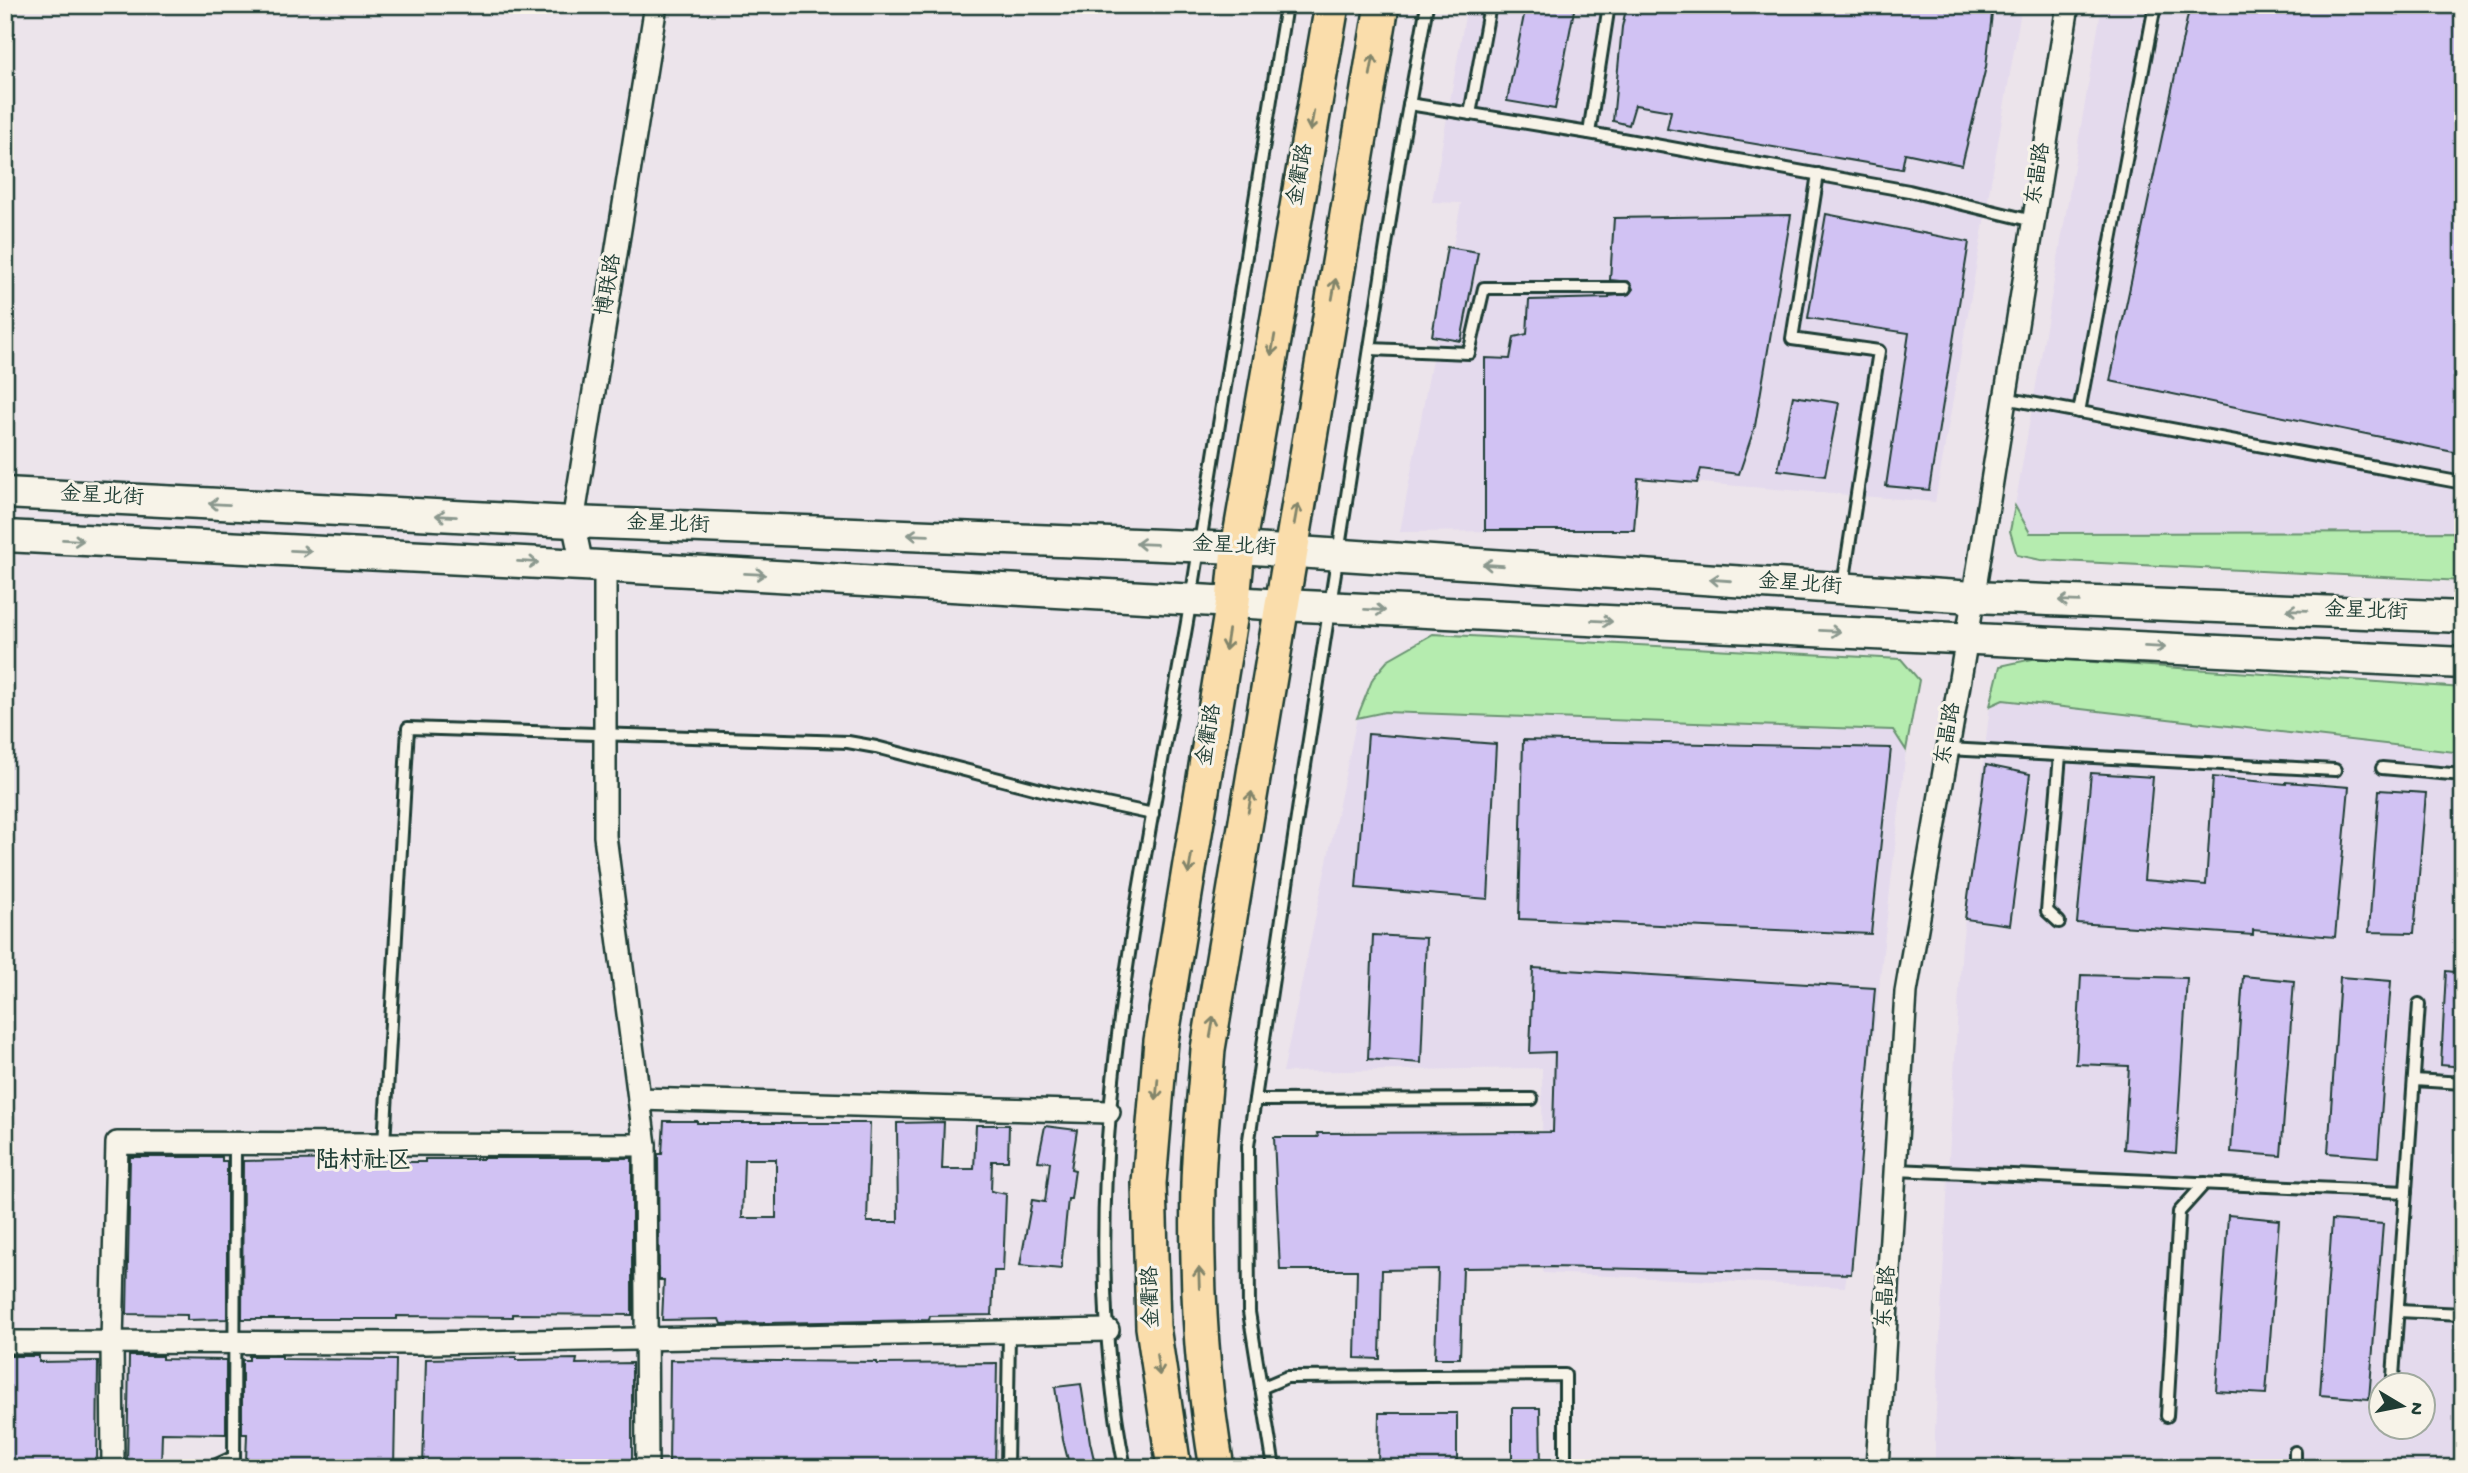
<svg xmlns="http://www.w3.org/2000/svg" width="2468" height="1473" viewBox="0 0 2468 1473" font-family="'Gochi Hand','LXGW WenKai TC',sans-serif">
  <rect width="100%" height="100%" fill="#ece4eb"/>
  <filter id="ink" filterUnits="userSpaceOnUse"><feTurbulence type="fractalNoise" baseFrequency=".0143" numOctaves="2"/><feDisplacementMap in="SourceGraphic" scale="14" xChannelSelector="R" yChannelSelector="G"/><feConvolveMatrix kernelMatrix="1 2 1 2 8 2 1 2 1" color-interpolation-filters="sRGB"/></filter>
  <g filter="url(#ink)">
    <g fill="#e4daed" fill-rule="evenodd">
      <path d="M 1467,5 L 2022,5 L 1935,502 L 1639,478 L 1634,530 L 1400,532 L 1461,203 L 1432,202 Z"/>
      <path d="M 2102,5 L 2463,5 L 2463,532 L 2030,533 L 2015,506 Z"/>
      <path d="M 2003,700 L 2463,753 L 2463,1468 L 1935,1468 L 1935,1431 L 1950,1139 L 1962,944 L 1990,706 ZM 2380,1386 L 2422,1386 L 2422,1428 L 2380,1428 Z"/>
      <path d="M 1385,712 L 1894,730 L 1906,750 L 1845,1287 L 1543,1273 L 1542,1068 L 1283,1072 L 1357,718 Z"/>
    </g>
    <g fill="#b5ecaf" stroke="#6a9472" stroke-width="2">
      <path d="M 2015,506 L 2030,533 L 2463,532 L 2463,581 L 2041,560 L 2017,555 L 2010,531 Z"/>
      <path d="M 1433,634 L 1901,659 L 1919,680 L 1906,750 L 1893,730 L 1385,712 L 1357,718 L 1373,678 L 1389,659 Z"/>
      <path d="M 2037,658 L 2463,688 L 2463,753 L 2003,700 L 1990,706 L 2000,666 Z"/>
    </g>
    <g fill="#d1c2f3" stroke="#1f3d34" stroke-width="2" fill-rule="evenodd">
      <path d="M 1526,5 L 1575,5 L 1555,109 L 1507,101 Z"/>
      <path d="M 1627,5 L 1993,5 L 1986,67 L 1962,165 L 1905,153 L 1902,169 L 1667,129 L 1671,111 L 1635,105 L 1629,125 L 1613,121 L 1622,27 Z"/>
      <path d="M 2190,5 L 2463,5 L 2463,454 L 2110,381 Z"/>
      <path d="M 1826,214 L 1969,242 L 1929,490 L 1886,486 L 1909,333 L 1808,318 Z"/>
      <path d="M 1791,215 L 1755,426 L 1739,474 L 1701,469 L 1697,483 L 1638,478 L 1634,530 L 1485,530 L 1485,358 L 1510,359 L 1514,337 L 1527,334 L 1529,300 L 1609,298 L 1609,296 L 1629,294 L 1633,289 L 1629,282 L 1610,280 L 1614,218 Z"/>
      <path d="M 1447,247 L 1478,252 L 1461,341 L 1432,336 Z"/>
      <path d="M 1793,396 L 1839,403 L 1825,476 L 1778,470 Z"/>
      <path d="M 1368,734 L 1496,744 L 1488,899 L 1356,888 Z"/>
      <path d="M 1523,740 L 1891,748 L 1871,934 L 1519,919 Z"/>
      <path d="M 1986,765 L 2030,774 L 2010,925 L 1965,919 Z"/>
      <path d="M 2091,773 L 2153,777 L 2144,880 L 2206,885 L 2213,777 L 2286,784 L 2286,782 L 2349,787 L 2335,937 L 2253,930 L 2253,935 L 2077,923 Z"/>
      <path d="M 2379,790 L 2426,793 L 2414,933 L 2369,932 Z"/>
      <path d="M 1373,935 L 1426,938 L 1421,1063 L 1368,1059 Z"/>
      <path d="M 1533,968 L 1875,988 L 1851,1274 L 1551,1267 L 1463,1268 L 1460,1358 L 1435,1358 L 1438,1269 L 1382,1270 L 1380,1359 L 1355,1358 L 1357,1270 L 1280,1270 L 1274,1137 L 1318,1137 L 1317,1133 L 1553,1132 L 1555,1052 L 1530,1053 Z"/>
      <path d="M 2446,971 L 2463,973 L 2463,1067 L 2441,1065 Z"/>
      <path d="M 2081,975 L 2187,978 L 2176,1153 L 2124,1149 L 2129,1066 L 2076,1064 Z"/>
      <path d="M 2243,976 L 2294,981 L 2281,1156 L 2231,1152 Z"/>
      <path d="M 2340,977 L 2391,981 L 2378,1157 L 2328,1153 Z"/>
      <path d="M 664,1121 L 697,1121 L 697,1123 L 870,1123 L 867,1222 L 898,1222 L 897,1123 L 944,1122 L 942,1169 L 974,1169 L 976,1125 L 1009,1125 L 1008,1161 L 992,1161 L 991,1191 L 1006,1194 L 1003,1271 L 994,1271 L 992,1315 L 930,1316 L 929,1320 L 721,1324 L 719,1319 L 662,1320 L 664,1280 L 659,1280 L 658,1154 L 662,1154 ZM 744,1159 L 776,1159 L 776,1218 L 742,1218 Z"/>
      <path d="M 1045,1126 L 1077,1130 L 1071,1169 L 1075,1170 L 1071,1199 L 1068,1199 L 1061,1269 L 1020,1265 L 1032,1200 L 1045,1202 L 1050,1162 L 1038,1161 Z"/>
      <path d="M 130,1157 L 222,1157 L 222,1161 L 227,1161 L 227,1319 L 187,1320 L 187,1315 L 127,1314 Z"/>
      <path d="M 483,1158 L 632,1158 L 632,1315 L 513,1314 L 513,1317 L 397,1316 L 397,1319 L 242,1319 L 243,1161 L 342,1159 L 342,1162 L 425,1162 L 425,1159 L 483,1159 Z"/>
      <path d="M 2228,1215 L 2279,1220 L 2266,1394 L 2216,1391 Z"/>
      <path d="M 2332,1220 L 2383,1224 L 2369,1399 L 2320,1395 Z"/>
      <path d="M 6,1356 L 39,1356 L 39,1362 L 98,1361 L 97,1468 L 9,1468 L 9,1430 L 6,1430 Z"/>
      <path d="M 129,1356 L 162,1356 L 162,1359 L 226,1360 L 226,1434 L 162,1433 L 161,1468 L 127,1468 Z"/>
      <path d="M 249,1356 L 282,1356 L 282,1359 L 396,1360 L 394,1468 L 302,1468 L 302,1463 L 246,1461 L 247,1434 L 242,1434 L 242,1360 L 249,1360 Z"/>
      <path d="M 516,1357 L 516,1360 L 577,1359 L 576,1364 L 632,1363 L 632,1468 L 423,1468 L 426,1359 Z"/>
      <path d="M 670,1360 L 877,1362 L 877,1364 L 997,1363 L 995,1468 L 669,1468 Z"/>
      <path d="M 1081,1384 L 1090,1442 L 1096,1468 L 1070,1468 L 1063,1440 L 1055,1387 Z"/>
      <path d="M 1512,1408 L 1540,1408 L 1541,1468 L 1512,1468 Z"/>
      <path d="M 1379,1413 L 1457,1413 L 1457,1468 L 1378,1468 Z"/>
    </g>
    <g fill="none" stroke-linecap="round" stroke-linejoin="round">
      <defs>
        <g id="service">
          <path d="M 1409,104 L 1589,133 L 1909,191 L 2033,221"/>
          <path d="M 1470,114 L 1490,5"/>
          <path d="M 1589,133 L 1609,5"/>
          <path d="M 1818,174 L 1792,339 L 1879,351 L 1843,585"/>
          <path d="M 1370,349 L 1469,353 L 1484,288 L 1625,288"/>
          <path d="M 2004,398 L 2463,483"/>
          <path d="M 2079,412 L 2155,5"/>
          <path d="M 1948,749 L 2335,770"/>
          <path d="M 2382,768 L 2463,775"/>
          <path d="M 2059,922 L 2047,911 L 2060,755"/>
          <path d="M 2414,1080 L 2463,1083"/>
          <path d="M 1255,1100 L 1532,1099"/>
          <path d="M 384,1144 L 408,728 L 848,742 L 876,747 L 1049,792 L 1153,814"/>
          <path d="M 1895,1170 L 2406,1192"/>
          <path d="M 2398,1311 L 2463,1314"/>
          <path d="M 2393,1377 L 2419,1004"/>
          <path d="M 1261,1388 L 1287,1377 L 1565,1375 L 1565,1468"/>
          <path d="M 2167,1416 L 2179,1212 L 2205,1183"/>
          <path d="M 210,1468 L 234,1457"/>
          <path d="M 234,1468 L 235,1144"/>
          <path d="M 1007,1468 L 1009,1332"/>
          <path d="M 1125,1468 C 1067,1181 1143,883 1191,599 C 1224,402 1254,203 1286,5"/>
          <path d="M 1274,1468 L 1249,1312 L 1248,1146 L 1299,804 L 1400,155 L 1427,5"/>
          <path d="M 2010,1468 L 2010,1466"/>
          <path d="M 2295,1468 L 2295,1452"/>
        </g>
        <g id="minor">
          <path d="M 582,565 L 573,522 L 656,5"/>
          <path d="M 605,566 L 605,836 L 645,1145 L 647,1468"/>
          <path d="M 639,1099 L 1109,1112"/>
          <path d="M 5,1342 L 426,1343 L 1108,1330"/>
          <path d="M 113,1468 L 112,1342 L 117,1143 L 645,1145"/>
          <path d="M 1877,1468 L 1906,992 L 1967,638 L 2068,5"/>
        </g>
        <g id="secondary">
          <path d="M 5,493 L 573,522 L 1238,548 L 1973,597 L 2463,617"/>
          <path d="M 5,536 L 582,565 L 1283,605 L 2463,663"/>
        </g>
        <g id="primary">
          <path d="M 1174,1468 L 1153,1327 L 1149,1183 L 1161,1041 L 1233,601 L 1238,548 L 1332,5"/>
          <path d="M 1217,1468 C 1201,1375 1196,1278 1198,1184 C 1199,1139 1205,1094 1208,1049 L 1382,5"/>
        </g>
      </defs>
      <use href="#service" stroke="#1f3d34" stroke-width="16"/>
      <use href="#minor" stroke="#1f3d34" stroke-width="26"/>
      <use href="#secondary" stroke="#1f3d34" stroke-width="35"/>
      <use href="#primary" stroke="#1f3d34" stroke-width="38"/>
      <use href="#service" stroke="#f7f3e8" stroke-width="10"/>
      <use href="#minor" stroke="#f7f3e8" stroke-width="21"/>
      <use href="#secondary" stroke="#f7f3e8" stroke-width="30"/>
      <use href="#primary" stroke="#faddab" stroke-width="33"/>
    </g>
    <defs><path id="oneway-shaft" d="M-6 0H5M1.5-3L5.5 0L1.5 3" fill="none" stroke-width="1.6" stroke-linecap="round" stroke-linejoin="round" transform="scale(1.75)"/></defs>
    <g stroke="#82856a">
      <use href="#oneway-shaft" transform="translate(1372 65) rotate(-80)"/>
      <use href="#oneway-shaft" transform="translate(1312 121) rotate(100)"/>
      <use href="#oneway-shaft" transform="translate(1334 289) rotate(-80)"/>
      <use href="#oneway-shaft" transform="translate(1273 345) rotate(100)"/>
      <use href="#oneway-shaft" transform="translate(1296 514) rotate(-80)"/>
      <use href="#oneway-shaft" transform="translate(1227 640) rotate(99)"/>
      <use href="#oneway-shaft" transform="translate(1250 802) rotate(-80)"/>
      <use href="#oneway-shaft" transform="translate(1190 864) rotate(99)"/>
      <use href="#oneway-shaft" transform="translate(1212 1027) rotate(-80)"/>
      <use href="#oneway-shaft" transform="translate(1157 1089) rotate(95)"/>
      <use href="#oneway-shaft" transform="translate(1199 1278) rotate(-92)"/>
      <use href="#oneway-shaft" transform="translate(1158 1365) rotate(82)"/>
    </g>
    <g stroke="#8b988e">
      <use href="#oneway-shaft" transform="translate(219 504) rotate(-177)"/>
      <use href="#oneway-shaft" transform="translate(446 516) rotate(-177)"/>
      <use href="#oneway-shaft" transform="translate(918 535) rotate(-178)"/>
      <use href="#oneway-shaft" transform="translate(73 540) rotate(3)"/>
      <use href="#oneway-shaft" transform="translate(1146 544) rotate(-178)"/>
      <use href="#oneway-shaft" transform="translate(301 551) rotate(3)"/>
      <use href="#oneway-shaft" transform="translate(528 562) rotate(3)"/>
      <use href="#oneway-shaft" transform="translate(1493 565) rotate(-176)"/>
      <use href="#oneway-shaft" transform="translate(755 574) rotate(3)"/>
      <use href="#oneway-shaft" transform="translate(1720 580) rotate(-176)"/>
      <use href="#oneway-shaft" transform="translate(2069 601) rotate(-178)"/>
      <use href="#oneway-shaft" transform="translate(1375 610) rotate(3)"/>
      <use href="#oneway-shaft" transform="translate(2297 610) rotate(-178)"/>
      <use href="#oneway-shaft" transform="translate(1602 621) rotate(3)"/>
      <use href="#oneway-shaft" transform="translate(1830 631) rotate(3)"/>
      <use href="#oneway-shaft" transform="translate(2155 647) rotate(3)"/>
    </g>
  </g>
  <g text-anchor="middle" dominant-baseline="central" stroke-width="6" stroke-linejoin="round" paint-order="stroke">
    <g font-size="21" fill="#1f3d34" stroke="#f7f3e8">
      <text transform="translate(2040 174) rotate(-81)">东晶路</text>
      <text transform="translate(1302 175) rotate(-80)">金衢路</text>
      <text transform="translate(611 285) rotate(-81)">博联路</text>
      <text transform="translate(102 498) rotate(3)">金星北街</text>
      <text transform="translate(668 526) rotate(2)">金星北街</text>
      <text transform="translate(1234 548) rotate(3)">金星北街</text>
      <text transform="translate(1800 586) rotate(4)">金星北街</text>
      <text transform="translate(2366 613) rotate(2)">金星北街</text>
      <text transform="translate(1950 734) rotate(-80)">东晶路</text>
      <text transform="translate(1211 735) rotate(-81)">金衢路</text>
      <text transform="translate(1153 1297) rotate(-92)">金衢路</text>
      <text transform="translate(1888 1297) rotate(-86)">东晶路</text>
    </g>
    <g font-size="24" font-weight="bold" fill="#1f3d34" stroke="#f7f3e8">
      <text x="363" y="1162">陆村社区</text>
    </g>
  </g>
  <rect width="2468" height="1473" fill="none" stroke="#f7f3e8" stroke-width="28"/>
  <rect x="14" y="14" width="2440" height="1445" fill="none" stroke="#1f3d34" stroke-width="2.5" filter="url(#ink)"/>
  <g transform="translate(2402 1406) rotate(100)"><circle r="33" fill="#f7f3e8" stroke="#a1aaa0" stroke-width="2"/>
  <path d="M0-5L12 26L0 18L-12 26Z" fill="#1f3d34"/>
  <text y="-10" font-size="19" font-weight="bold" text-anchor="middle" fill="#1f3d34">N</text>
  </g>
</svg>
